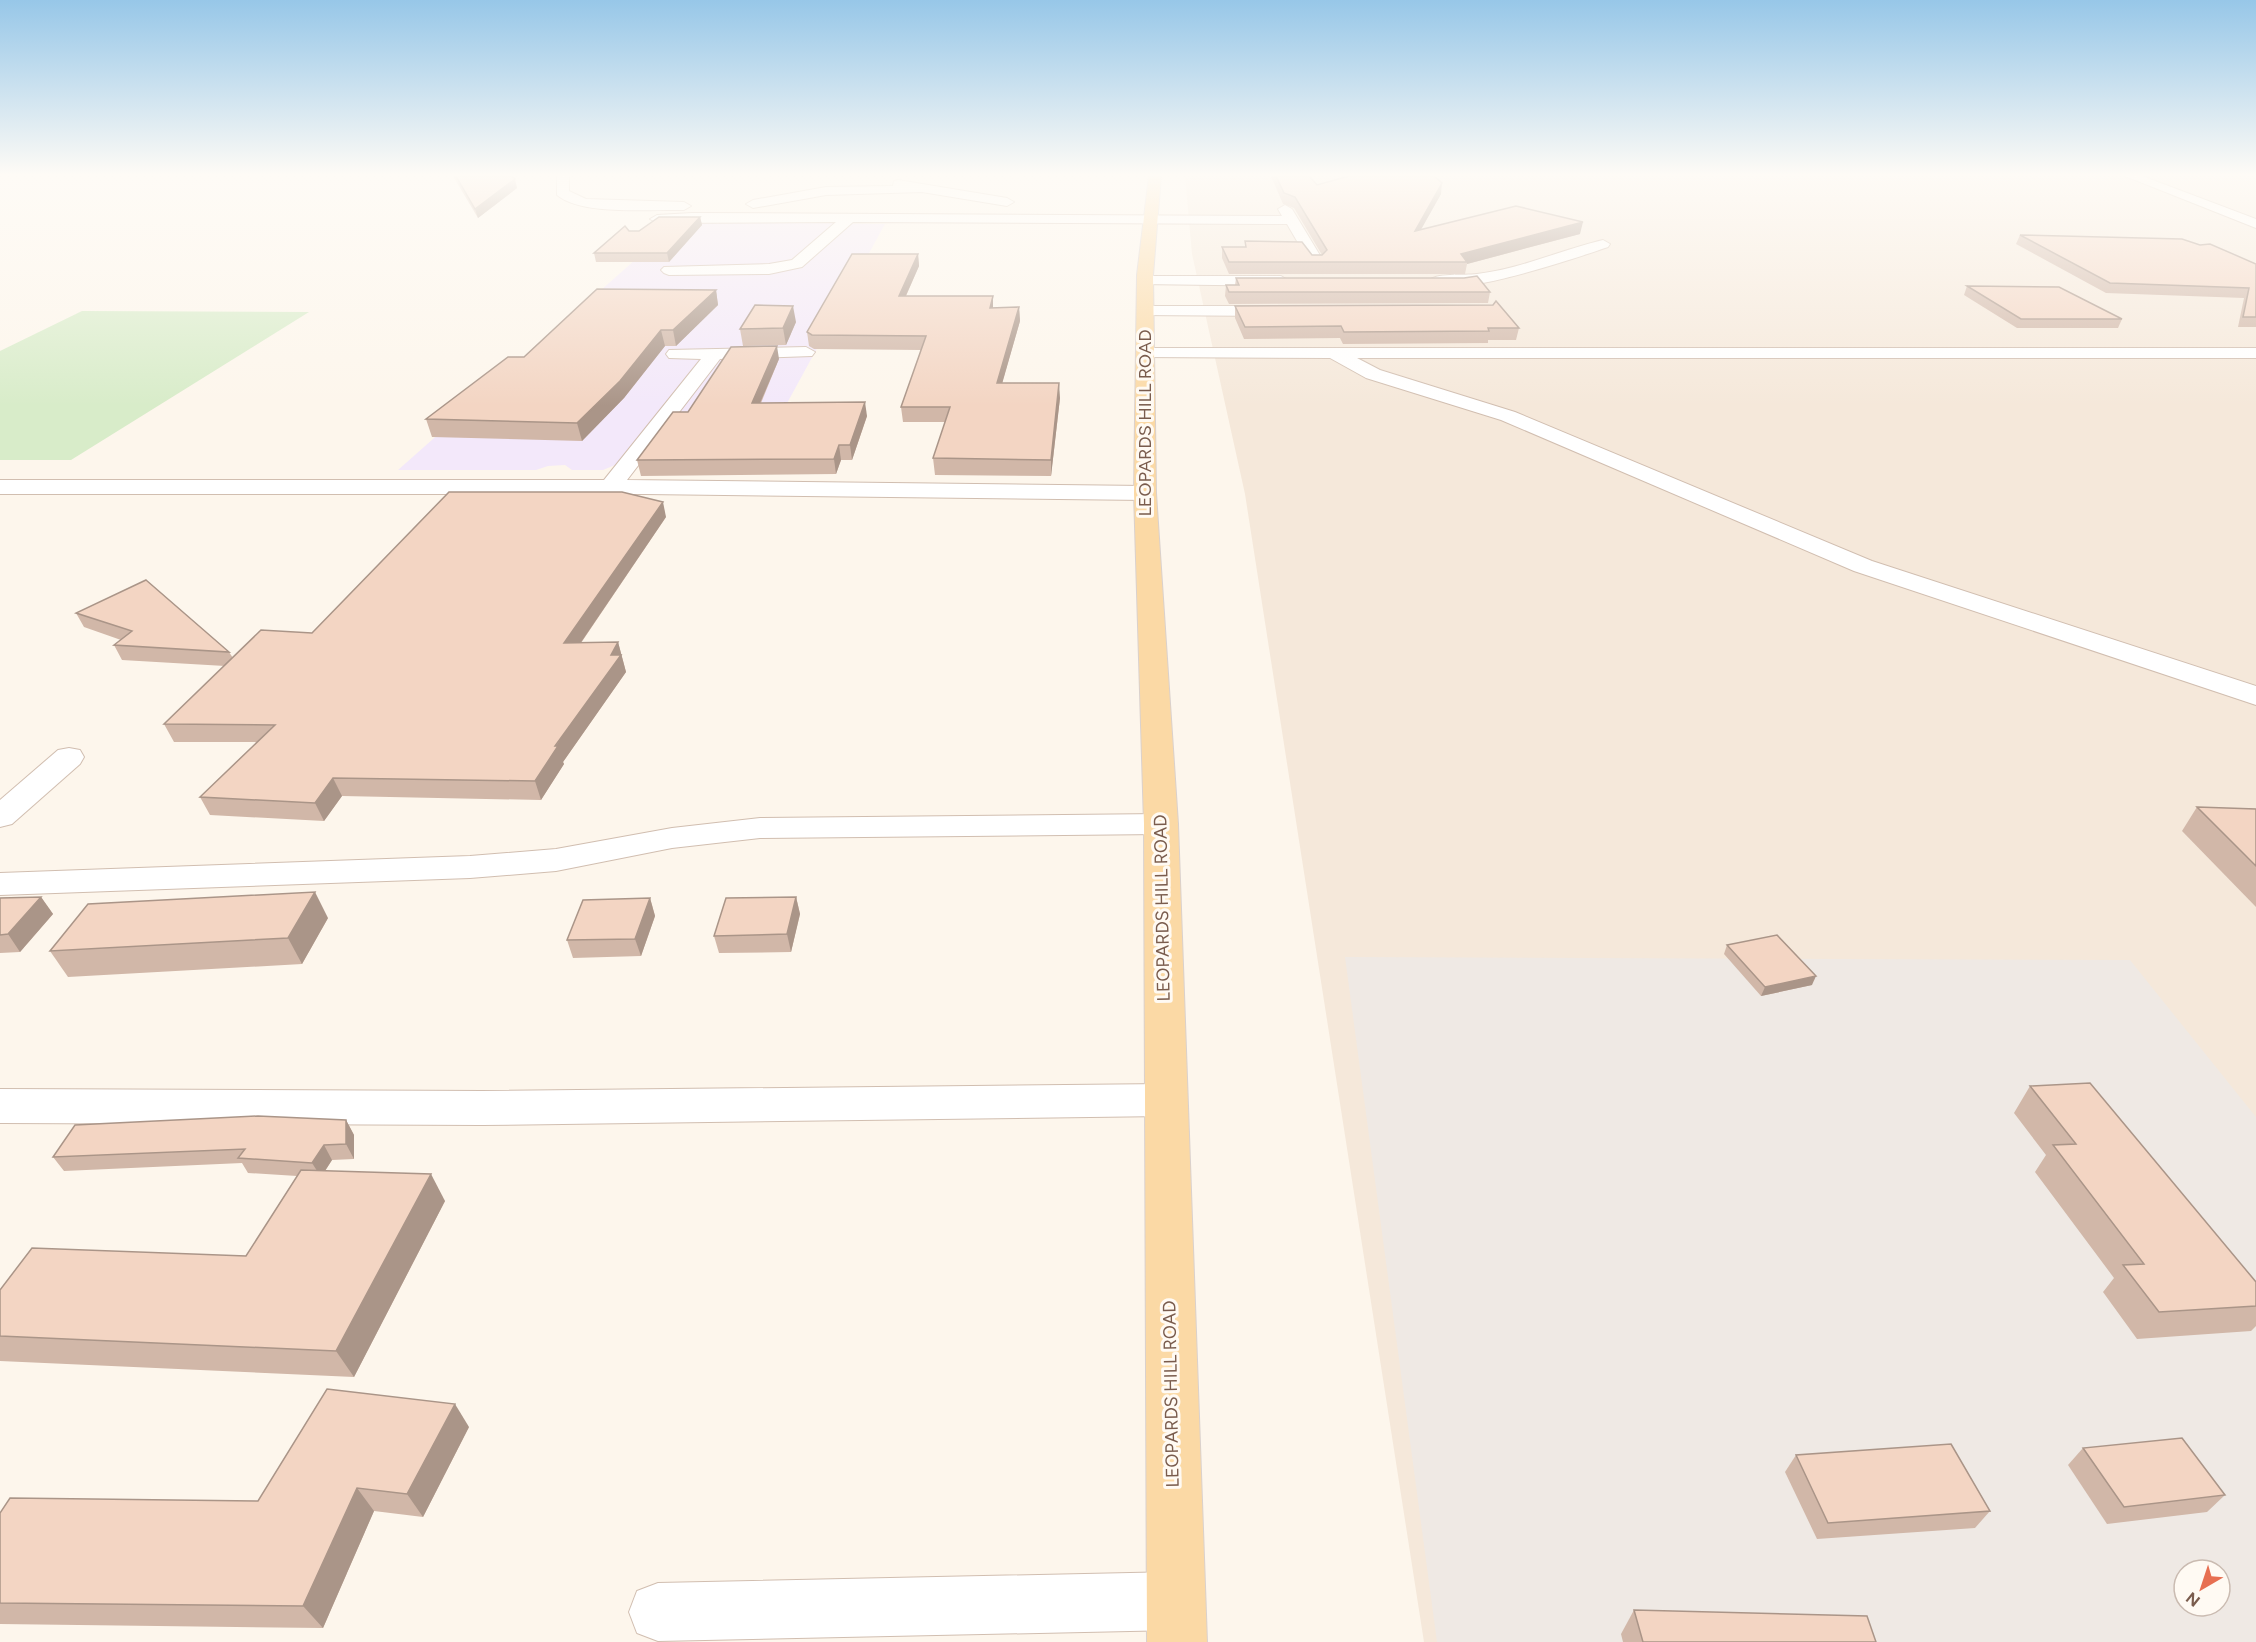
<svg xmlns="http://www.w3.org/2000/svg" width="2256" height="1642" viewBox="0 0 2256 1642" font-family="Figtree,sans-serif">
  <rect width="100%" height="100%" fill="#fdf6ec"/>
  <path fill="#f5e8da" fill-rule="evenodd" d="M 1185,176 L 2256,176 L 2256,1642 L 1424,1642 L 1245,494 L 1192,254 ZM 2184,1570 L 2220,1570 L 2220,1606 L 2184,1606 Z"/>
  <path fill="#efe9e4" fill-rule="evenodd" d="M 1345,957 L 2130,960 L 2256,1117 L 2256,1642 L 1437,1642 ZM 2184,1570 L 2220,1570 L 2220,1606 L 2184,1606 Z"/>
  <path fill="#f3e8fa" d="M 679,221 L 885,224 L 751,469 L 644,470 L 637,465 L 615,465 L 603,470 L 572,470 L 565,465 L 548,466 L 536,470 L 398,470 Z"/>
  <path fill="#d8ecc9" d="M 82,311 L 309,312 L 71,460 L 0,460 L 0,351 Z"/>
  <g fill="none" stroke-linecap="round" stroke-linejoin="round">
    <defs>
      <g id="minor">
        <path d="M 557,176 L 569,176 L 569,191 L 586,199 L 684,202 L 691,206 L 684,210 C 651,209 582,216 557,195 Z"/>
        <path d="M 2125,176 L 2142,176 L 2256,219 L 2256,228 Z"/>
        <path d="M 898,180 L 1007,198 L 1014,202 L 1007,206 L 922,192 L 826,195 L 753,208 L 746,204 L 753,200 L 826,187 L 893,186 L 894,181 Z"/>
        <path d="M 1285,205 L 1292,209 L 1324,262 L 1321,265 L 1311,265 L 1287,224 L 853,222 L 802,267 L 769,274 L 669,275 L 664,273 L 661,270 L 664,267 L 769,264 L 792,260 L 836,222 L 657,223 L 650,219 L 657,215 L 692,213 L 1282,216 L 1278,209 Z"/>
        <path d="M 1603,240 L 1610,244 L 1608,247 C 1582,256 1445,303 1427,282 C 1435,272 1464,276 1477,274 C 1521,269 1560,250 1603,240 Z"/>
        <path d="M 1145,276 L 1281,276 L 1289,281 L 1281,286 L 1139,284 L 1137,281 L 1139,278 Z"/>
        <path d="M 1145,306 L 1279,306 L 1287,311 L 1279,316 L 1139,315 L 1137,311 L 1139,307 Z"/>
        <path d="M 806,347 L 815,352 L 812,356 L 720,359 L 627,480 L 1145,486 L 1153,488 L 1156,493 L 1153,498 L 1145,500 L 645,494 L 0,494 L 0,480 L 604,480 L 701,359 L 669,358 L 666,354 L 669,350 Z"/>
        <path d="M 1145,348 L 2256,348 L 2256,358 L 1357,358 L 1380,370 L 1515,412 L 1872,561 L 2256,686 L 2256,705 L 1854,571 L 1501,420 L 1366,378 L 1330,358 L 1139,357 L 1136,353 Z"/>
        <path d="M 69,748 L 80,750 L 84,757 L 80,764 L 12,824 L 0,827 L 0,800 L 58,750 Z"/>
        <path d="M 1161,814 L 1173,817 L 1178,824 L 1173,831 L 1161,834 L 760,838 L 672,848 L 556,871 L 470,878 L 0,895 L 0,873 L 470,856 L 556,849 L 672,828 L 760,818 Z"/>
        <path d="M 1165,1084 L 1180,1088 L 1186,1100 L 1180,1112 L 1165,1116 L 482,1125 L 0,1123 L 0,1089 L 482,1091 Z"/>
        <path d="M 1176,1572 L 1196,1581 L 1205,1601 L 1196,1621 L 1176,1630 L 658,1641 L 637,1633 L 629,1612 L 637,1591 L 658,1583 Z"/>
      </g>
      <path id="major" d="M 1149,176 L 1161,176 L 1153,275 L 1156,493 L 1178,824 L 1207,1642 L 1147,1642 L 1144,824 L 1134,493 L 1137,275 Z"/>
    </defs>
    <use href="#minor" stroke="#d1beb0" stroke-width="2"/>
    <use href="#major" stroke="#dad1cd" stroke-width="2"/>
    <use href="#minor" fill="#fff" fill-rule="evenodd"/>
    <use href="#major" fill="#fbd9a5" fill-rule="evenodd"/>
  </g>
  <g fill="#d1b7a8">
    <path d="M 453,176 L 512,176 L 517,188 L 478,218 Z"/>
    <path d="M 1271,176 L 1309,176 L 1317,185 L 1441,194 L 1421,229 L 1580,234 L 1467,264 L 1465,274 L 1229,274 L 1222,258 L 1222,247 L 1245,247 L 1245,241 L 1312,255 L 1322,255 L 1294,208 L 1283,204 Z"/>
    <path d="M 700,217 L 702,225 L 669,262 L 596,262 L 594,253 L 629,231 L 639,231 Z"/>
    <path d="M 2020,235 L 2200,245 L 2256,264 L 2256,327 L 2238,327 L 2244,298 L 2106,293 L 2016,244 Z"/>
    <path d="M 918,254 L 919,266 L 906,296 L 993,308 L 1019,307 L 1020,321 L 1002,383 L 1060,398 L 1051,476 L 935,475 L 933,458 L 945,422 L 903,422 L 901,407 L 921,350 L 814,349 L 809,346 L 807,332 Z"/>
    <path d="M 1236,278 L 1490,292 L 1488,303 L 1229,304 L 1225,296 L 1226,285 L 1235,285 Z"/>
    <path d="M 1967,286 L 2122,319 L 2118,328 L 2017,328 L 1964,295 Z"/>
    <path d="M 716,290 L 718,305 L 676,346 L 665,346 L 624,398 L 582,441 L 432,437 L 426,419 L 524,357 Z"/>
    <path d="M 1235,306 L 1519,328 L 1516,340 L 1488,340 L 1488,343 L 1343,344 L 1340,338 L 1244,339 L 1235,318 Z"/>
    <path d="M 796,322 L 786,345 L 743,346 L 740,329 Z"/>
    <path d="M 779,359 L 761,403 L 867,416 L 852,460 L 841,460 L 836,474 L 641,476 L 637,460 L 688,412 Z"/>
    <path d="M 666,517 L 581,643 L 618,642 L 626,672 L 563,762 L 564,764 L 541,800 L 342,796 L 324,821 L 210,815 L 200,797 L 257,742 L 174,742 L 164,724 L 225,666 L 122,660 L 114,645 L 121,640 L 84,627 L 76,613 L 229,652 L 233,658 L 312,633 Z"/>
    <path d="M 2197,807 L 2256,809 L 2256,907 L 2182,831 Z"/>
    <path d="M 41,897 L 53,914 L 20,952 L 0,953 L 0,898 Z"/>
    <path d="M 796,897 L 800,914 L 791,952 L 719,953 L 714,936 Z"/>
    <path d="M 650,898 L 655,916 L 641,956 L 573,958 L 567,940 Z"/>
    <path d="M 328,918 L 302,964 L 68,977 L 50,951 Z"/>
    <path d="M 1727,945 L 1812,985 L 1761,996 L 1724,954 Z"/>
    <path d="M 2030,1086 L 2256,1282 L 2256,1326 L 2251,1331 L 2137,1339 L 2103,1292 L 2114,1278 L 2035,1172 L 2046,1155 L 2014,1113 Z"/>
    <path d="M 346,1120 L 354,1135 L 354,1159 L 332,1160 L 325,1171 L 445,1201 L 354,1377 L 0,1361 L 0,1290 L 246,1256 L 297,1176 L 248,1173 L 242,1163 L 64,1171 L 53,1157 Z"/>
    <path d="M 469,1427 L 423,1517 L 374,1511 L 323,1628 L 0,1624 L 0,1513 L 258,1501 Z"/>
    <path d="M 2083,1448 L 2225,1495 L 2207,1512 L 2107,1524 L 2068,1465 Z"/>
    <path d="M 1796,1455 L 1990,1511 L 1975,1528 L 1817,1539 L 1785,1472 Z"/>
    <path d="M 1634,1610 L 1876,1642 L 1623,1642 L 1621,1634 Z"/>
  </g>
  <g fill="#aa9588">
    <path d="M 515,179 L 517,188 L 478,218 L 475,209 Z"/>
    <path d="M 1442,183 L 1441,194 L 1414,242 L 1415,231 Z"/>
    <path d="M 700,217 L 702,225 L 669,262 L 667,253 Z"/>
    <path d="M 1583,222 L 1580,234 L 1467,264 L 1467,262 L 1461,254 Z"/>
    <path d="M 918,254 L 919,266 L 900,309 L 899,296 Z"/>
    <path d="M 716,290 L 718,305 L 676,346 L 673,330 Z"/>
    <path d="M 993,296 L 993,309 L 990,308 Z"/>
    <path d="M 793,306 L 796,322 L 786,345 L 783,328 Z"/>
    <path d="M 1019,307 L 1020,321 L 998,398 L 997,383 Z"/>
    <path d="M 661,330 L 665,346 L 624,398 L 582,441 L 577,423 Z"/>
    <path d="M 777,346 L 779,359 L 754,417 L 752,403 Z"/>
    <path d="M 1059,383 L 1060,398 L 1051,476 L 1051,460 Z"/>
    <path d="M 865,402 L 867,416 L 852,460 L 850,445 Z"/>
    <path d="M 839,445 L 841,460 L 836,474 L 834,459 Z"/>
    <path d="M 663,502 L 666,517 L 569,660 L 564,643 Z"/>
    <path d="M 618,642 L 626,672 L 563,762 L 564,764 L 541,800 L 535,781 L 611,655 Z"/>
    <path d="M 333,778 L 342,796 L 324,821 L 315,803 Z"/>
    <path d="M 315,892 L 328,918 L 302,964 L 288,938 Z"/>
    <path d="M 41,897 L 53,914 L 20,952 L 8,934 Z"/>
    <path d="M 796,897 L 800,914 L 791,952 L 787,934 Z"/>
    <path d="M 650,898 L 655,916 L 641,956 L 635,939 Z"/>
    <path d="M 1816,976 L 1812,985 L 1761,996 L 1765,987 Z"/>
    <path d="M 346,1120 L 354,1135 L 354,1159 L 346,1144 Z"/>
    <path d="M 324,1145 L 332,1160 L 321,1177 L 312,1163 Z"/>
    <path d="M 431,1174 L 445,1201 L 354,1377 L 336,1351 Z"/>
    <path d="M 455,1404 L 469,1427 L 423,1517 L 407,1494 Z"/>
    <path d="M 357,1488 L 374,1511 L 323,1628 L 303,1606 Z"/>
  </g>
  <g fill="#f3d5c3" stroke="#aa9588" stroke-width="1.5">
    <path d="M 456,176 L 512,176 L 515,179 L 475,209 Z"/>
    <path d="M 1276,176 L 1309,176 L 1317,185 L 1349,176 L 1434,176 L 1442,183 L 1415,231 L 1516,206 L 1583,222 L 1461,254 L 1467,262 L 1229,262 L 1222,247 L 1246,247 L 1245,241 L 1302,242 L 1312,255 L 1322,255 L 1327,250 L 1295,197 L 1284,193 Z"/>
    <path d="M 659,217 L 700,217 L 667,253 L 594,253 L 625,226 L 629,231 L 639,231 Z"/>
    <path d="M 2020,235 L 2182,239 L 2200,245 L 2210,244 L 2256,264 L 2256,317 L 2243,317 L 2249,288 L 2110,283 Z"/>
    <path d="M 852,254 L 918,254 L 899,296 L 993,296 L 990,308 L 1019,307 L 997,383 L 1059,383 L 1051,460 L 933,458 L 950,407 L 901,407 L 926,336 L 812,335 L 807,332 Z"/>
    <path d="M 1477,276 L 1490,292 L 1229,292 L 1226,285 L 1239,285 L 1236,278 L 1464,278 Z"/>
    <path d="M 1967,286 L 2059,287 L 2122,319 L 2021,319 Z"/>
    <path d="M 597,289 L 716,290 L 673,330 L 661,330 L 620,381 L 577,423 L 426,419 L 508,357 L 524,357 Z"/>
    <path d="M 1496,301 L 1519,328 L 1488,328 L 1489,331 L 1344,332 L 1341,326 L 1245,327 L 1235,306 L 1493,305 Z"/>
    <path d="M 755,305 L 793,306 L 783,328 L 740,329 Z"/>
    <path d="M 777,346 L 752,403 L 865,402 L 850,445 L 839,445 L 834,459 L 637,460 L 673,412 L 688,412 L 731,347 Z"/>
    <path d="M 449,492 L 622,492 L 663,502 L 564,643 L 618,642 L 611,655 L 621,655 L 555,746 L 558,746 L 535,781 L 333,778 L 315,803 L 200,797 L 275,725 L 164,724 L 261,630 L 312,633 Z"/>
    <path d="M 146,580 L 229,652 L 114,645 L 132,631 L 76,613 Z"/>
    <path d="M 2197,807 L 2256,809 L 2256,866 Z"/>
    <path d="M 315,892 L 288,938 L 50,951 L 88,904 Z"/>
    <path d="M 41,897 L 8,934 L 0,935 L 0,898 Z"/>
    <path d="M 796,897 L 787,934 L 714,936 L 726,898 Z"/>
    <path d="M 650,898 L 635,939 L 567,940 L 583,900 Z"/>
    <path d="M 1777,935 L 1816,976 L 1765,987 L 1727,945 Z"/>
    <path d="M 2090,1083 L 2256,1282 L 2256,1306 L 2159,1312 L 2123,1265 L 2144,1264 L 2053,1145 L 2076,1144 L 2030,1086 Z"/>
    <path d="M 258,1116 L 346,1120 L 346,1144 L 324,1145 L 312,1163 L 238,1158 L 245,1149 L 53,1157 L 75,1125 Z"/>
    <path d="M 301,1170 L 431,1174 L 336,1351 L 0,1336 L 0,1290 L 32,1248 L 246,1256 Z"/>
    <path d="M 327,1389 L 455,1404 L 407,1494 L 357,1488 L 303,1606 L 0,1603 L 0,1513 L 10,1498 L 258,1501 Z"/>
    <path d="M 2182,1438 L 2225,1495 L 2124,1507 L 2083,1448 Z"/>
    <path d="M 1951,1444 L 1990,1511 L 1828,1523 L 1796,1455 Z"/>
    <path d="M 1634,1610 L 1867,1616 L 1876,1642 L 1643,1642 Z"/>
  </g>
  <linearGradient id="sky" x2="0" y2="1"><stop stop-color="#97c7e8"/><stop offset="0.43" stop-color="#fefbf6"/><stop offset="1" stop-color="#fefbf6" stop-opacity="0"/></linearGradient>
  <rect width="2256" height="406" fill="url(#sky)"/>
  <g text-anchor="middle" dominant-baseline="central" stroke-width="6" stroke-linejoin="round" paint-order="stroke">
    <g font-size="18" fill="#7a5c4d" stroke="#fffaf3">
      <text transform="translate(1145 423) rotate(-90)">LEOPARDS HILL ROAD</text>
      <text transform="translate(1162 908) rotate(-91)">LEOPARDS HILL ROAD</text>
      <text transform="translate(1171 1394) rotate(-91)">LEOPARDS HILL ROAD</text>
    </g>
  </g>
  <g transform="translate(2202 1588) rotate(219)"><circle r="28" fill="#fffaf3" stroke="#cabbb1" stroke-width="1.5"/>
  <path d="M0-4.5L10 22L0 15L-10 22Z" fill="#e76f51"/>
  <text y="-9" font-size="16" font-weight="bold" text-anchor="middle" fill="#7a5c4d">N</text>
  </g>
</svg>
